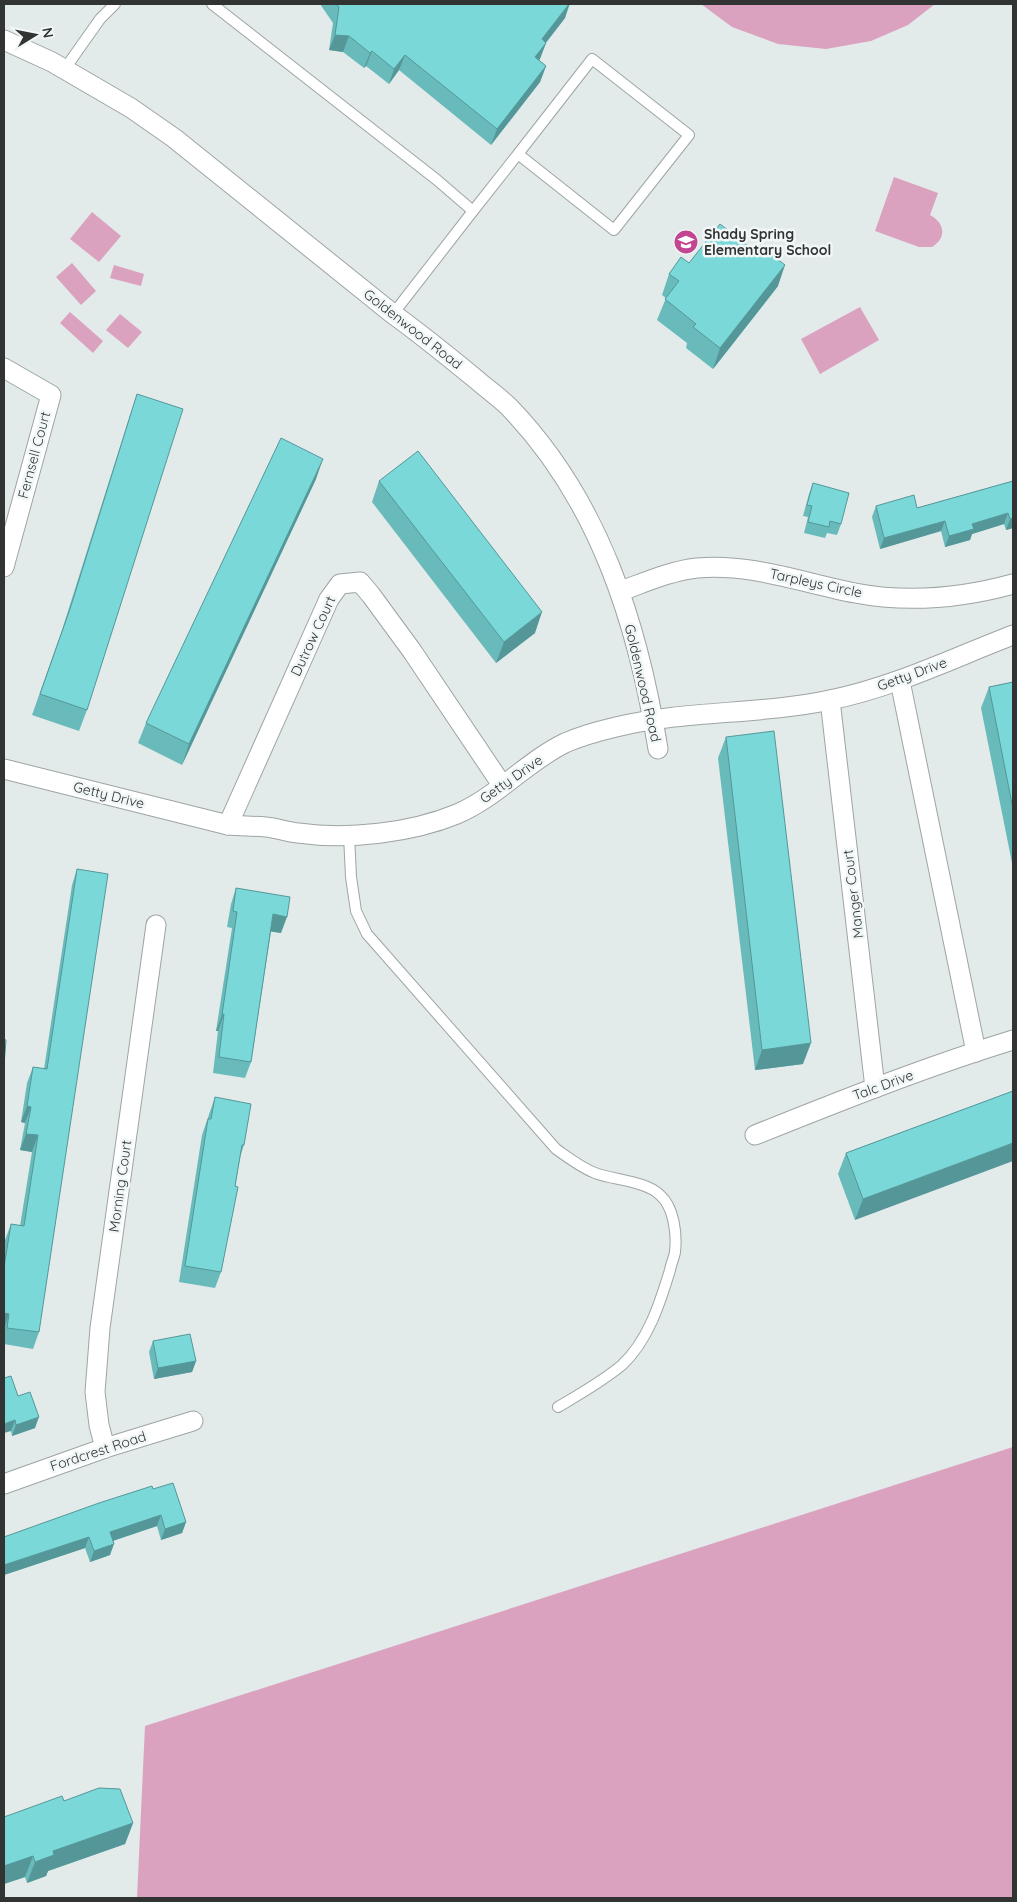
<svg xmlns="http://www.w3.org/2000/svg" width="1017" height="1902" viewBox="0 0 1017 1902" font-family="Quicksand,sans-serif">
  <rect width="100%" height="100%" fill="#e3eaea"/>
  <g fill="#dba2c0">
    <path d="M 701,4 L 935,4 L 908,25 L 871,41 L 826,49 L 778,44 L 732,27 Z"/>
    <path d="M 894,177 L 938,193 L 930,215 C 945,223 947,238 932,247 L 919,247 L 875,231 Z"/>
    <path d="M 92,212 L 121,236 L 99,262 L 70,239 Z"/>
    <path d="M 72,263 L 96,291 L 81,305 L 56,277 Z"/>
    <path d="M 114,265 L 144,274 L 141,286 L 110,278 Z"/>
    <path d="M 860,307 L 879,340 L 820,374 L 801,339 Z"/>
    <path d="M 70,312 L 103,341 L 93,353 L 60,323 Z"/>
    <path d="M 120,314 L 142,332 L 128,348 L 106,330 Z"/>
    <path d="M 1013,1447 L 1013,1898 L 137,1898 L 145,1726 Z"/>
  </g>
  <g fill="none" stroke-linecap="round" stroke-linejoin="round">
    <defs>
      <g id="service">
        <path d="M 212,4 L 437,180 L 473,211 L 393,314"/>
        <path d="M 64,70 L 100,19 L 115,4"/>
        <path d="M 473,211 L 518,154 L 614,230 L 689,135 L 592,59 L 518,154"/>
        <path d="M 349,835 L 351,877 L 356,911 L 367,934 L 556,1149 C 569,1158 580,1167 595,1173 C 613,1180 646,1181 660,1195 C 674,1207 677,1234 675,1252 C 674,1258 671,1264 670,1270 C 660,1303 648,1341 622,1365 C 603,1381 580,1394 558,1407"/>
      </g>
      <g id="minor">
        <path d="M 4,40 L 52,62 L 131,108 L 174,138 L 393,314 C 422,335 449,357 477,380 C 487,389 499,397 509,407 C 599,500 638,624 658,749"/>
        <path d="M 4,368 L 51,395 L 4,567"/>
        <path d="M 621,591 C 646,582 670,571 697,568 C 751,563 803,583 855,593 C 907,603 962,598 1013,584"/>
        <path d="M 900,681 L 976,1052"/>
        <path d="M 830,700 L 875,1088"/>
        <path d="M 4,769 L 228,825 C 241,826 253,826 266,827 C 277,828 287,832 298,833 C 348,840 411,833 457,814 C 497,797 526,762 565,743 C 581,736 599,731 616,727 C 686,710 759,715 830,700 C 894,687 953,658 1013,635"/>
        <path d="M 228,825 L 329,599 L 340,584 L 360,582 L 371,595 L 412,651 L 502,785"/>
        <path d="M 755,1135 C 840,1101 925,1067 1013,1040"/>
        <path d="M 105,1448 L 99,1425 L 95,1392 L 100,1328 L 156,925"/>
        <path d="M 4,1484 L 105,1448 L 193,1421"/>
      </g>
    </defs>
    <use href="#service" stroke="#9ea4a4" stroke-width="12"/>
    <use href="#minor" stroke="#9ea4a4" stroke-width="21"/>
    <use href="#service" stroke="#fff" stroke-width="10"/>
    <use href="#minor" stroke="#fff" stroke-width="19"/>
  </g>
  <g fill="#69babb">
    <path d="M 320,4 L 570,4 L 565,18 L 546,43 L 539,60 L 546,66 L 540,82 L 491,145 L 399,70 L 389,84 L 366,66 L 364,68 L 343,52 L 329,50 L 333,23 Z"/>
    <path d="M 689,263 L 778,286 L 713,369 L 686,348 L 687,343 L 657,320 L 666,298 L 662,295 L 669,274 Z"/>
    <path d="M 137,394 L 87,710 L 79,731 L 32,715 L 62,630 L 130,415 Z"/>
    <path d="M 316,479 L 182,765 L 138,743 L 146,723 Z"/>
    <path d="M 379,481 L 535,633 L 496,663 L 372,502 Z"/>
    <path d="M 1013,481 L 1013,528 L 1006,530 L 1004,524 L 972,534 L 970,540 L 945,547 L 941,531 L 880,549 L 872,517 L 876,506 L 917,508 Z"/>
    <path d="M 813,483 L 841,524 L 837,535 L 827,533 L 825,538 L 804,533 L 808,517 L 803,516 L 809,494 Z"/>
    <path d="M 1013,682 L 1013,868 L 981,708 L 989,687 Z"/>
    <path d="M 726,737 L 803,1064 L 755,1070 L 718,758 Z"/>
    <path d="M 77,869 L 39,1332 L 33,1349 L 4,1344 L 4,1247 L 5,1240 L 11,1224 L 20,1226 L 32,1152 L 20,1150 L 25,1123 L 21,1122 L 27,1083 L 33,1067 L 44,1069 L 72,885 Z"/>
    <path d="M 236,888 L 281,933 L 271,931 L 251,1062 L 245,1078 L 213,1073 L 218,1031 L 216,1031 L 232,928 L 227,927 L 231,904 Z"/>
    <path d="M 1013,1091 L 855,1220 L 838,1174 L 846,1153 Z"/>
    <path d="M 215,1097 L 244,1145 L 240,1157 L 221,1272 L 215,1288 L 179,1282 L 202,1135 Z"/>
    <path d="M 153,1341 L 196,1361 L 192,1372 L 154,1379 L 149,1352 Z"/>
    <path d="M 18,1396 L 35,1428 L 12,1436 L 11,1431 Z"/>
    <path d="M 153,1489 L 186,1522 L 182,1533 L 161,1540 L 157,1526 L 113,1541 L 110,1555 L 90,1562 L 85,1548 L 4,1575 L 4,1537 Z"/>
    <path d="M 64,1801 L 133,1823 L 125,1844 L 48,1871 L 46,1876 L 27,1883 L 25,1877 L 4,1884 L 4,1817 Z"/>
  </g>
  <g fill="#559798">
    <path d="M 569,4 L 565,18 L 536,55 L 542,39 Z"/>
    <path d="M 335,35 L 349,36 L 343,52 L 329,50 Z"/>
    <path d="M 546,43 L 540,59 L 529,73 L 535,57 Z"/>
    <path d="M 372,51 L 366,66 L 364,68 L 370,53 Z"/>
    <path d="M 405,55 L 399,70 L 389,84 L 394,69 Z"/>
    <path d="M 546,66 L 540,82 L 491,145 L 497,129 Z"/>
    <path d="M 785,265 L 778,286 L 713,369 L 720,348 Z"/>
    <path d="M 323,459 L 316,479 L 182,765 L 189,744 Z"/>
    <path d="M 1008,513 L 1004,524 L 972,534 L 970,540 L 945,547 L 949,536 L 972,524 Z"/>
    <path d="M 1013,518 L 1013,528 L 1006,530 L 1010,519 Z"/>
    <path d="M 945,521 L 941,531 L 880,549 L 884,538 Z"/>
    <path d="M 542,612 L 535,633 L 496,663 L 504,642 Z"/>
    <path d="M 273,914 L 287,917 L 281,933 L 267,931 Z"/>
    <path d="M 224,1014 L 218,1031 L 216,1031 L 222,1015 Z"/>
    <path d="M 811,1043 L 803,1064 L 755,1070 L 762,1050 Z"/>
    <path d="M 27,1106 L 31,1107 L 25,1123 L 21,1122 Z"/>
    <path d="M 26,1134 L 38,1135 L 32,1152 L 20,1150 Z"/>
    <path d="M 1013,1143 L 1013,1161 L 855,1220 L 863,1199 Z"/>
    <path d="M 4,1313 L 9,1314 L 4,1329 Z"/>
    <path d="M 196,1361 L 192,1372 L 154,1379 L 158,1368 Z"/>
    <path d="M 39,1417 L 35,1428 L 12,1436 L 16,1425 Z"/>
    <path d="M 15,1420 L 11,1431 L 4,1433 L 4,1424 Z"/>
    <path d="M 161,1515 L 157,1526 L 106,1543 L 110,1532 Z"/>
    <path d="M 186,1522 L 182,1533 L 161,1540 L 165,1529 Z"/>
    <path d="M 89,1537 L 85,1548 L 4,1575 L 4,1565 Z"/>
    <path d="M 114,1544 L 110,1555 L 90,1562 L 94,1551 Z"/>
    <path d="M 133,1823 L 125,1844 L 48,1871 L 46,1876 L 27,1883 L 35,1862 L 53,1851 Z"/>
    <path d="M 33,1856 L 25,1877 L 4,1884 L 4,1866 Z"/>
  </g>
  <g fill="#7ad8d9" stroke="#559798">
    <path d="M 336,4 L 569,4 L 542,39 L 546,43 L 535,57 L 546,66 L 497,129 L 405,55 L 394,69 L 372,51 L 370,53 L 349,36 L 335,35 L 339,7 Z"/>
    <path d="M 720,224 L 755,251 L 760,245 L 785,265 L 720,348 L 693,327 L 696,324 L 665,299 L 679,281 L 669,274 L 681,257 L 689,263 Z"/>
    <path d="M 137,394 L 183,409 L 87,710 L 40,694 L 70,609 Z"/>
    <path d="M 281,438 L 323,459 L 189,744 L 146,723 Z"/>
    <path d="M 418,451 L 542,612 L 504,642 L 379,481 Z"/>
    <path d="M 1013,481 L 1013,518 L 1010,519 L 1008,513 L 972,524 L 974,529 L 949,536 L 945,521 L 884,538 L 876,506 L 914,495 L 917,508 Z"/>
    <path d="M 813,483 L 849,493 L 841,524 L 830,521 L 829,527 L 808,522 L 812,506 L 807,505 Z"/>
    <path d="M 1013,682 L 1013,809 L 989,687 Z"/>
    <path d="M 774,731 L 811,1043 L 762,1050 L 726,737 Z"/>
    <path d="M 77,869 L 108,874 L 39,1332 L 7,1328 L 9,1314 L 4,1313 L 4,1267 L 11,1224 L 24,1226 L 38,1135 L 26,1134 L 31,1107 L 27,1106 L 33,1067 L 47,1069 Z"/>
    <path d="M 236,888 L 290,897 L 287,917 L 273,914 L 251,1062 L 219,1057 L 224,1014 L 222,1015 L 237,912 L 233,911 Z"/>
    <path d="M 4,1039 L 6,1040 L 4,1065 Z"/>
    <path d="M 1013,1091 L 1013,1143 L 863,1199 L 846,1153 Z"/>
    <path d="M 215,1097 L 251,1104 L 244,1145 L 242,1145 L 235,1186 L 238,1187 L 221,1272 L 185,1266 L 208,1119 L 211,1119 Z"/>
    <path d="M 190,1334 L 196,1361 L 158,1368 L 153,1341 Z"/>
    <path d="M 11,1376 L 18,1396 L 30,1392 L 39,1417 L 16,1425 L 15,1420 L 4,1424 L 4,1378 Z"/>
    <path d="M 173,1483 L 186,1522 L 165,1529 L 161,1515 L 110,1532 L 114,1544 L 94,1551 L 89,1537 L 4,1565 L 4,1537 L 99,1503 L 152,1486 L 153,1489 Z"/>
    <path d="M 99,1788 L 120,1789 L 133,1823 L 53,1851 L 54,1855 L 35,1862 L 33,1856 L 4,1866 L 4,1817 L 62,1796 L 64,1801 Z"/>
  </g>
  <defs>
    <symbol id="school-disc" viewBox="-11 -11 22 22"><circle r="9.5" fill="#c34591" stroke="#f1f7f7"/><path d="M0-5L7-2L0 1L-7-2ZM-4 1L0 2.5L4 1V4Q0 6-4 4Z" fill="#fff"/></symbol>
  </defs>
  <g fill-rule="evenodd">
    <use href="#school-disc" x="672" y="228" width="28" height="28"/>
  </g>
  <g text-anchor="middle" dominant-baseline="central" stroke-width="5" stroke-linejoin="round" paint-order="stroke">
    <g font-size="14" font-weight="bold" fill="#323434" stroke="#f1f7f7" text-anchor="start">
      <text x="704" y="234">Shady Spring<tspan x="704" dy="16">Elementary School</tspan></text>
    </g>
    <g font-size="14" fill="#323434" stroke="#f1f7f7">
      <text transform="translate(413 329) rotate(38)">Goldenwood Road</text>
      <text transform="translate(34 455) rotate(-75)">Fernsell Court</text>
      <text transform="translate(816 583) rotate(12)">Tarpleys Circle</text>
      <text transform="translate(313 636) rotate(-65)">Dutrow Court</text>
      <text transform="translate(912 674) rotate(-20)">Getty Drive</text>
      <text transform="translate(643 683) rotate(77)">Goldenwood Road</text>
      <text transform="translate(511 779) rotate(-35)">Getty Drive</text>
      <text transform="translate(109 795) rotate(14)">Getty Drive</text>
      <text transform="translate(853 894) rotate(-97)">Manger Court</text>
      <text transform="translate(883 1085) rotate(-20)">Talc Drive</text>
      <text transform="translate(120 1186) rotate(-82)">Morning Court</text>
      <text transform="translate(98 1451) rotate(-18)">Fordcrest Road</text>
    </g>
  </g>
  <rect width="1017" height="1902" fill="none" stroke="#323434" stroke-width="10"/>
  <g transform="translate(35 35) rotate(80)" stroke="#f1f7f7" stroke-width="4" paint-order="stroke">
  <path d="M0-4L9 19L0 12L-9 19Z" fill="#323434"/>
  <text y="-8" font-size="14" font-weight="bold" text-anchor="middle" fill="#323434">N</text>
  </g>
</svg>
